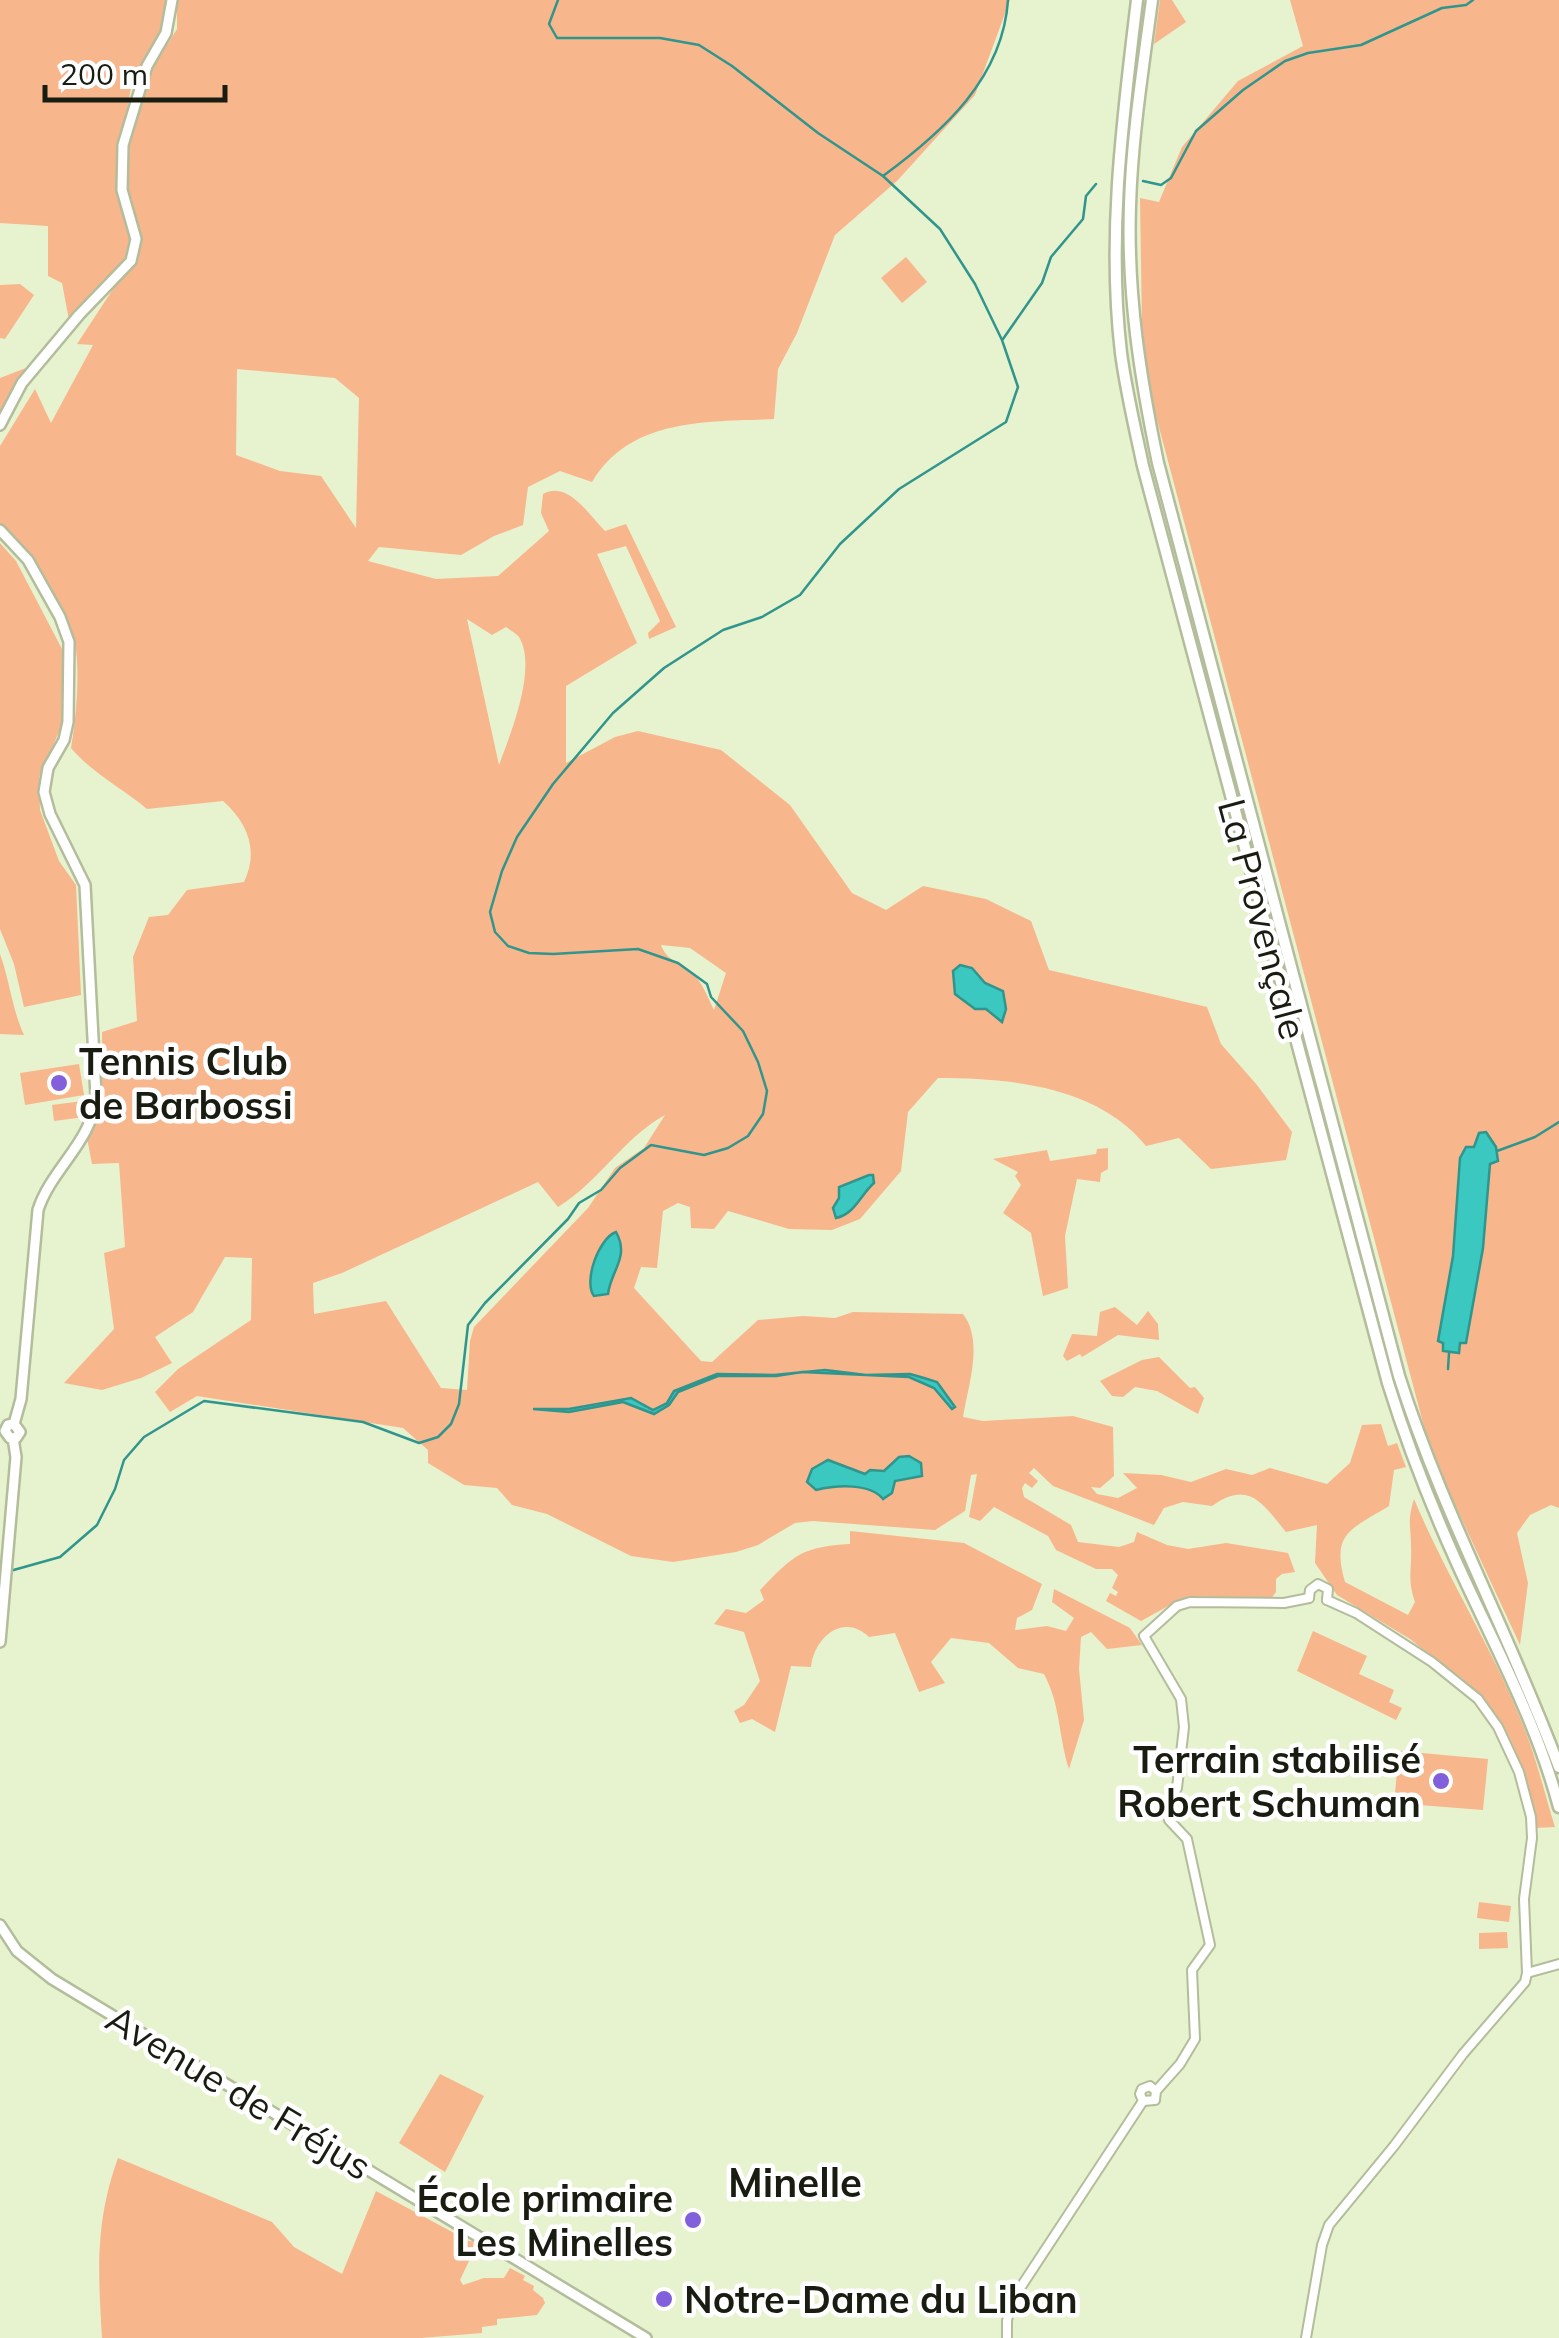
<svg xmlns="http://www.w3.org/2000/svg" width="1559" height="2338" viewBox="0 0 1559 2338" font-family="Mulish,sans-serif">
  <rect width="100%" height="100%" fill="#e7f2cf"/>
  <g fill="#f8b68d" fill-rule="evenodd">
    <path d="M 0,0 L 169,0 L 159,33 L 132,83 L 120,146 L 132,235 L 130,252 L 118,272 L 69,320 L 62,283 L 48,276 L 48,226 L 0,223 Z"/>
    <path d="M 177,0 L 1010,0 L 975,95 L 897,181 L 835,235 L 797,333 L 778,369 L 774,419 C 707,422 631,417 592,482 L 560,471 L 528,487 L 523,525 L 494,536 L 461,555 L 379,547 L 368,561 L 436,579 L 498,576 L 549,531 L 541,513 L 543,494 C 568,480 588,514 605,531 L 626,524 L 676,627 L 649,639 L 648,633 L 660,621 L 626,546 L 597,554 L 637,643 L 566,686 L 566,763 L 615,737 L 638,731 L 721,750 L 790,805 L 852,893 L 886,910 L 923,886 L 986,899 L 1031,921 L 1049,970 L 1207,1007 L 1221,1044 L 1257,1085 L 1292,1132 L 1286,1160 L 1211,1169 L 1179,1138 L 1146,1146 C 1098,1086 1010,1078 938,1078 L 908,1112 L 901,1171 L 860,1219 L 832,1230 L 789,1229 L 728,1211 L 714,1229 L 691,1228 L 690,1207 L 678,1203 L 663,1211 L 657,1268 L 641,1267 L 634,1288 L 701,1361 L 712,1362 L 758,1320 L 803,1316 L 835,1318 L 853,1312 L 963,1314 C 984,1341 968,1386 963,1417 L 983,1421 L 1073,1416 L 1113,1427 L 1114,1476 L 1100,1488 L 1091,1487 L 1097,1494 L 1118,1498 L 1137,1488 L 1123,1473 L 1161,1475 L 1191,1482 L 1226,1469 L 1252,1475 L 1270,1468 L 1327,1484 L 1350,1463 L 1362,1425 L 1381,1424 L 1388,1446 L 1397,1443 L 1406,1467 L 1394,1470 L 1389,1506 C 1350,1530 1331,1533 1345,1582 L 1408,1615 L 1415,1602 C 1407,1579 1412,1570 1411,1547 C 1411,1525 1407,1522 1414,1499 C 1447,1578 1494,1650 1525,1730 C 1537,1761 1545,1795 1555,1827 L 1534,1828 L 1528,1790 L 1510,1739 L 1482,1698 L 1410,1639 L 1337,1595 L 1315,1563 L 1317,1525 L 1286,1532 C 1263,1504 1249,1479 1212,1506 L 1183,1502 L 1164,1508 L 1154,1525 L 1053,1486 L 1034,1468 L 1029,1473 L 1038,1481 L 1032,1488 L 1025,1483 L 1022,1488 L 1024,1497 L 1071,1525 L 1078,1542 L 1119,1547 L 1134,1542 L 1137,1532 L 1167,1545 L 1188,1549 L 1226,1543 L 1288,1553 L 1295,1572 L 1282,1574 L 1276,1579 L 1276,1592 L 1270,1600 L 1199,1596 L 1181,1599 L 1141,1621 L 1106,1601 L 1110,1593 L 1116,1596 L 1118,1592 L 1112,1588 L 1118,1575 L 1112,1569 L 1096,1569 L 1056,1550 L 1048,1536 L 994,1507 L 980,1521 L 969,1517 L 977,1474 L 971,1475 L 965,1511 L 935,1530 L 813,1521 L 795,1523 L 758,1545 L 736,1552 L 673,1562 L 631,1556 L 547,1514 L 512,1505 L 497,1488 L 464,1485 L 428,1463 L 428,1450 L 403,1428 L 197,1396 L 170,1412 L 155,1392 L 178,1369 L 251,1320 L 252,1258 L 225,1257 L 193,1312 L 155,1337 L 172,1363 L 141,1378 L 102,1390 L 64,1383 L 114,1329 L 104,1253 L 125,1247 L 119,1163 L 92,1164 L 87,1138 L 102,1110 L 102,1032 L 137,1021 L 133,957 L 149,917 L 168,915 L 187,890 L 244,882 C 259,851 248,823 223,801 L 147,809 C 122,788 92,773 71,748 C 76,722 81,666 74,640 C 63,601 30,550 0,524 L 0,446 L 35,389 L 51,423 L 93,345 L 77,344 L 138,251 L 126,192 L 125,163 L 136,112 L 156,62 L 177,29 ZM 237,369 L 335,378 L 359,398 L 356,528 L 321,476 L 280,471 L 236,455 ZM 467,619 L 492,635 L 506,627 C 510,630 516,633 519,637 C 538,668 510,735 499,765 ZM 661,945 L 690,948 L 726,973 L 714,1010 C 708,998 703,983 692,973 C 680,963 666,960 661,945 ZM 665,1115 L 644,1148 L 615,1168 L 588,1208 L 474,1327 L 470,1341 L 467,1390 L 441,1388 L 386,1301 L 314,1314 L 313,1283 L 342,1273 L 538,1182 L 558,1207 C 599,1182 623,1138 665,1115 Z"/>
    <path d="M 1160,0 L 1172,0 L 1186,22 L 1154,44 Z"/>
    <path d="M 1290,0 L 1559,0 L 1559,1508 L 1551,1505 L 1530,1515 L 1517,1533 L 1528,1583 L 1520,1645 L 1431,1453 L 1151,397 L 1142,326 L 1140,198 L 1159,202 L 1182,147 L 1238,81 L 1303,46 Z"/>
    <path d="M 906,257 L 927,282 L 902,303 L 881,278 Z"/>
    <path d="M 20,284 L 34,295 L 5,339 L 0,338 L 0,285 Z"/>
    <path d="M 26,368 L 0,414 L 0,378 Z"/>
    <path d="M 0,543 L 16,561 L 62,649 L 62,725 L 39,777 L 40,810 L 59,861 L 76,885 L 81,995 L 24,1007 L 14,964 L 0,929 Z"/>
    <path d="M 0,954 C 10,982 12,1009 24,1035 L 0,1034 Z"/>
    <path d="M 79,1064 L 84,1095 L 25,1105 L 20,1073 Z"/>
    <path d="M 83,1101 L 85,1117 L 54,1121 L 52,1105 Z"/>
    <path d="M 1108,1148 L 1108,1169 L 1101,1173 L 1100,1182 L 1077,1179 L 1065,1236 L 1068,1288 L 1043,1296 L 1031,1233 L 1003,1213 L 1021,1185 L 1015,1176 L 1018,1172 L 993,1159 L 1047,1150 L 1050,1161 L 1096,1154 L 1097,1149 Z"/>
    <path d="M 1115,1307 L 1137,1325 L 1148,1311 L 1158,1324 L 1159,1340 L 1118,1335 L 1082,1357 L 1080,1354 L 1067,1361 L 1063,1356 L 1072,1334 L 1097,1336 L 1100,1312 Z"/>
    <path d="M 1159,1357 L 1190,1388 L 1195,1387 L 1204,1398 L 1198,1414 L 1157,1391 L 1135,1387 L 1123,1397 L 1112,1396 L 1100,1381 L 1142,1360 Z"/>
    <path d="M 850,1531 L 964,1543 L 1042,1584 L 1032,1610 L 1017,1618 L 1015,1630 L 1047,1626 L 1066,1631 L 1074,1618 L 1052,1602 L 1054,1589 L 1130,1628 L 1142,1645 L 1107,1649 L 1091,1632 L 1081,1637 L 1079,1669 L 1084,1720 L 1069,1769 C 1058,1735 1061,1706 1044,1674 L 1018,1668 L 989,1643 L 951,1638 L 931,1662 L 945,1683 L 919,1692 L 895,1633 L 869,1637 C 843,1612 814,1638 811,1667 L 791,1666 L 775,1732 L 752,1719 L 740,1723 L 734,1711 L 744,1705 L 760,1681 L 744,1632 L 714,1624 L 726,1609 L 746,1613 L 764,1600 L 760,1590 C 794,1555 801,1547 850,1544 Z"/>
    <path d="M 1313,1631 L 1367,1656 L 1359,1674 L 1394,1690 L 1389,1702 L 1402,1708 L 1396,1720 L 1297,1671 Z"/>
    <path d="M 1399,1751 L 1488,1759 L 1483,1810 L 1394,1803 Z"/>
    <path d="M 1479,1902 L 1511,1906 L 1509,1922 L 1477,1918 Z"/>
    <path d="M 1507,1932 L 1508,1948 L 1479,1949 L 1479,1933 Z"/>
    <path d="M 440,2074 L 484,2096 L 445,2172 L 399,2143 Z"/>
    <path d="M 118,2158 L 272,2222 L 294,2247 L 342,2274 L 376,2191 L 469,2241 L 478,2242 L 460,2280 L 463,2285 L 484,2278 L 504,2278 L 510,2268 L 525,2276 L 523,2280 L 534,2286 L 533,2290 L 543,2298 L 545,2303 L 537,2315 L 497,2319 L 497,2325 L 482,2327 L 482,2333 L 421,2338 L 102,2338 C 98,2271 95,2222 118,2158 Z"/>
  </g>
  <g fill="#3ac8c1" stroke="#30958c" stroke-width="2.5">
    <path d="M 960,965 L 972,968 L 985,983 L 1003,991 L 1006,1009 L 1002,1022 L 986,1009 L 975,1009 L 955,994 L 953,971 Z"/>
    <path d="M 1486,1132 L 1496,1147 L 1498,1161 L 1490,1164 L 1483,1248 L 1466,1343 L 1460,1343 L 1459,1353 L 1443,1351 L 1443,1343 L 1438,1341 L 1453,1256 L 1460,1158 L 1466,1147 L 1474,1147 L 1479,1133 Z"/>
    <path d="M 869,1175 L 873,1175 L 874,1183 C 861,1194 855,1214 836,1218 L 833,1208 L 839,1198 L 839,1187 Z"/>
    <path d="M 616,1232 C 630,1257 611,1270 608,1294 L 594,1296 C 583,1281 599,1238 616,1232 Z"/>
    <path d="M 825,1370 L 866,1375 L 910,1374 L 924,1378 L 937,1382 L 955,1407 L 952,1409 L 934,1388 L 909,1377 L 802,1372 L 776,1376 L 718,1376 L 678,1392 L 669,1405 L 654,1414 L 623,1402 L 569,1412 L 533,1409 L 569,1409 L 631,1398 L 653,1410 L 667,1403 L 674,1391 L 717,1374 L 774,1375 Z"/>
    <path d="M 909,1456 L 921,1463 L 922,1476 L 895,1481 L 892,1493 L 883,1499 C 870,1483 837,1485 816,1490 L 807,1482 L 812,1469 L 828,1460 L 865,1474 L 870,1470 L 884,1471 L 899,1457 Z"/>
  </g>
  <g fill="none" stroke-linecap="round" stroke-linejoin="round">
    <g stroke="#30958c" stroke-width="2.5">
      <path d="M 883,176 C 943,132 1003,78 1008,0"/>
      <path d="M 1143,181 L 1161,185 L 1171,178 L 1196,131 L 1243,90 L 1285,61 L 1308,53 L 1361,45 L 1442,8 L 1466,5 L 1473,0"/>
      <path d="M 1003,339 L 1042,283 L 1051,257 L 1083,219 L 1086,196 L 1096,184"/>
      <path d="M 1497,1151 L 1535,1137 L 1559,1122"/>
      <path d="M 1448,1369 L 1449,1353"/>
      <path d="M 10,1571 L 60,1557 L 97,1525 L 115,1489 L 124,1460 L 144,1437 L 204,1401 L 363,1422 L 419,1443 L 438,1437 L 451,1424 L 459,1404 L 468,1325 L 485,1303 L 568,1219 L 579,1203 L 601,1190 L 620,1168 L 651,1145 L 704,1155 L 728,1148 L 748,1136 L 763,1114 L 767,1091 L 758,1062 L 743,1031 L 711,997 L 707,984 L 678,963 L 638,949 L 553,954 L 529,953 L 508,946 L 495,932 L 490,912 L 502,871 L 517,837 L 553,784 L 613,713 L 664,668 L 723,630 L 762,617 L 800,595 L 840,544 L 899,489 L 1006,422 L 1018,387 L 1002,340 L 975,284 L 940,229 L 883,176 L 818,133 L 732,66 L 699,45 L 660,38 L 557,38 L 549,24 L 558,0"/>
    </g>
    <defs>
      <g id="secondary">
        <path d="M 1309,1598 L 1310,1590 L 1318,1584 L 1328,1589 L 1327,1600"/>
        <path d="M 1527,1973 L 1559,1964"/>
        <path d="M 1143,2101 L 1155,2100 L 1156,2091 L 1180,2064 L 1195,2039 L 1192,1970 L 1210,1945 L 1187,1839 L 1169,1820 L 1166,1808 L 1177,1788 L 1184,1727 L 1181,1699 L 1144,1636 L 1177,1606 L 1190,1602 L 1284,1603 L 1309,1598"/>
        <path d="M 1143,2101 L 1140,2094 L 1142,2089 L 1150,2086 L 1156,2091"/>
        <path d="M 1007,2338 L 1007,2321 L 1011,2302 L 1143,2101"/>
        <path d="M 1306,2338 L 1322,2245 L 1329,2225 L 1394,2146 L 1463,2054 L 1525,1982 L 1527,1973 L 1524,1899 L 1532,1838 L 1531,1817 L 1519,1772 L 1498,1727 L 1478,1699 L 1432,1662 L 1356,1613 L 1327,1600"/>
      </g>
      <g id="primary">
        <path d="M 0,425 L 22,383 L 79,315 L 131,261 L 136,239 L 122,190 L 123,145 L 147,66 L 166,33 L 172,0"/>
        <path d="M 0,530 L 28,560 L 60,617 L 69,642 L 68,722 L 64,740 L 48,768 L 44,792 L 50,814 L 85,885 L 96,1096 C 93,1141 51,1169 38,1210 L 21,1399 L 14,1424 L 8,1425 L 5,1431 L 10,1438 L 16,1438 L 20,1432 L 14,1424"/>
        <path d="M 0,1642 L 16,1457 L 13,1438"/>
        <path d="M 0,1925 L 17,1951 L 52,1979 L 646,2338"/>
      </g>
      <g id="highway">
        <path d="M 1137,0 C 1123,117 1107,234 1121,353 C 1126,391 1135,428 1143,466 L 1388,1383 C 1407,1444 1430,1503 1456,1561 C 1493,1643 1536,1720 1559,1807"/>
        <path d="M 1152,0 C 1143,68 1132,137 1130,205 C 1127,293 1140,377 1158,463 L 1399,1376 C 1442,1511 1510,1635 1559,1767"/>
      </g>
    </defs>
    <use href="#secondary" stroke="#b3bd9b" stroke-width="12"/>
    <use href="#primary" stroke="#b3bd9b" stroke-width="14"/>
    <use href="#highway" stroke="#b3bd9b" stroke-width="15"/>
    <use href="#secondary" stroke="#fff" stroke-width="8"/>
    <use href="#primary" stroke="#fff" stroke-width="9"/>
    <use href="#highway" stroke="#fff" stroke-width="10"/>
  </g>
  <g fill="#8260db" stroke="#fff" stroke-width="4">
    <circle cx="59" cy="1083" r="10"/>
    <circle cx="1441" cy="1781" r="10"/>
    <circle cx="693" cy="2220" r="10"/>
    <circle cx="664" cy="2299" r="10"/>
  </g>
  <g text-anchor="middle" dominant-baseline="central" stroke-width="9" stroke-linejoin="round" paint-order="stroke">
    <g font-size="38" fill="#191d11" stroke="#fff">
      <text transform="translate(1263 919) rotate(75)">La Provençale</text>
      <text transform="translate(239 2092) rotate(31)">Avenue de Fréjus</text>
    </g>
    <g font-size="38" font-weight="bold" fill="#191d11" stroke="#fff" text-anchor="start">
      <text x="79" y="1061">Tennis Club<tspan x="79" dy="44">de Barbossi</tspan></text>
      <text x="1421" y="1759" text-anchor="end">Terrain stabilisé<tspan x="1421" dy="44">Robert Schuman</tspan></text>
      <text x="673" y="2198" text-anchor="end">École primaire<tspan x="673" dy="44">Les Minelles</tspan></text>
      <text x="684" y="2299">Notre-Dame du Liban</text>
    </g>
    <g font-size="40" font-weight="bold" fill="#191d11" stroke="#fff">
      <text x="795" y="2182">Minelle</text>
    </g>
  </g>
  <path d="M45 85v15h180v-15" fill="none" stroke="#191d11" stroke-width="5"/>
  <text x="60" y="85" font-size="30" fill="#191d11" stroke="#ffffff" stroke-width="8" paint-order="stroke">200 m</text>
</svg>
